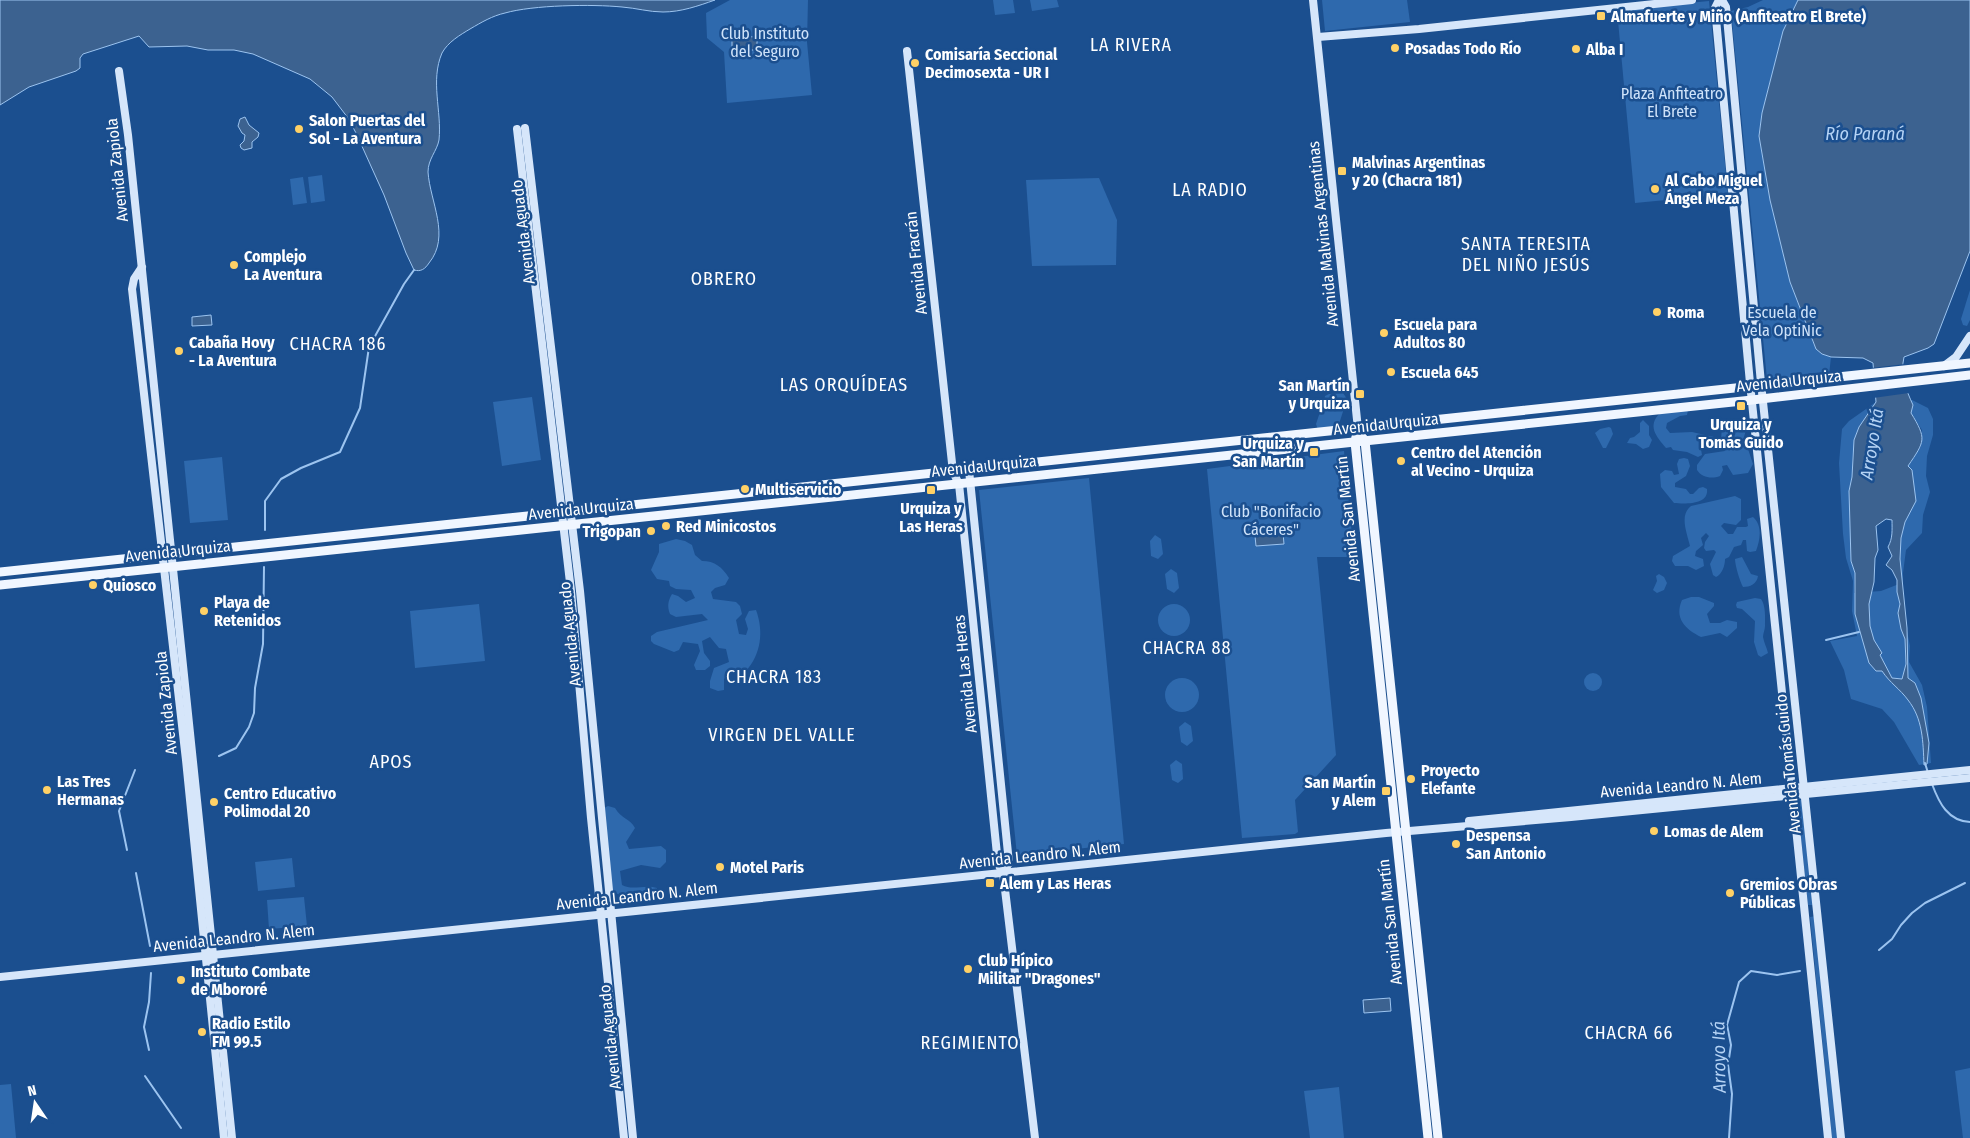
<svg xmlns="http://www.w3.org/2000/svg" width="1970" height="1138" viewBox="0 0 1970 1138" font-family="'Fira Sans Condensed',sans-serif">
  <rect width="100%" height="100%" fill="#1b4f8f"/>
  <g fill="#2e69ad">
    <path d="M 730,0 L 808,0 L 807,42 L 812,95 L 727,103 L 724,52 L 707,38 L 706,13 Z"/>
    <path d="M 993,0 L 1013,0 L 1015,13 L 995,15 Z"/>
    <path d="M 1030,0 L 1057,0 L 1059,7 L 1032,11 Z"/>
    <path d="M 1322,0 L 1407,0 L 1410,22 L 1325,31 Z"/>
    <path d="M 1763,0 L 1798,0 L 1783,31 L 1762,113 L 1759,136 L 1770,200 L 1790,282 L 1814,345 L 1822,354 L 1831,357 L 1829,375 L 1767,379 L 1731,11 L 1748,7 Z"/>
    <path d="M 1709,1 L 1728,194 L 1635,203 L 1617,10 Z"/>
    <path d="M 322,175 L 325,201 L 311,203 L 308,177 Z"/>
    <path d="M 303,177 L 307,203 L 293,205 L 290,179 Z"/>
    <path d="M 1099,178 L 1117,220 L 1116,265 L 1032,266 L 1026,180 Z"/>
    <path d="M 1970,290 L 1970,320 L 1967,326 L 1963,325 L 1961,319 Z"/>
    <path d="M 1343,393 L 1347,399 L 1339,424 L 1336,427 L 1318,430 L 1316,424 L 1320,412 L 1323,409 L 1325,396 L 1329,394 Z"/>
    <path d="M 532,397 L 541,460 L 502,466 L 493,402 Z"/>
    <path d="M 1910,399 L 1928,408 L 1933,419 L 1933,435 L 1927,456 L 1926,476 L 1930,492 L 1923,515 L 1922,533 L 1906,550 L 1903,573 L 1903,611 L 1910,646 L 1909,662 L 1922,685 L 1927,707 L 1931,763 L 1919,765 L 1894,722 L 1882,709 L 1851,699 L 1844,670 L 1830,641 L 1857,636 L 1852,611 L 1853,581 L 1846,558 L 1843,534 L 1839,463 L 1842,429 L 1849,421 L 1876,402 L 1859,427 L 1853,451 L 1852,477 L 1849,491 L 1851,561 L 1855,573 L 1854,593 L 1881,591 L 1899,584 L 1901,538 L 1906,519 L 1908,466 L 1921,446 L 1922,430 L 1911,413 L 1913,405 Z"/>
    <path d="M 1688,410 L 1687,415 L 1680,416 L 1667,423 L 1666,428 L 1670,433 L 1692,432 L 1714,437 L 1717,440 L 1716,443 L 1700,444 L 1702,455 L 1698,457 L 1687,452 L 1673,450 L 1671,447 L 1666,448 C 1656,436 1647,426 1660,413 Z"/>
    <path d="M 1730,419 L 1738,419 L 1746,430 L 1744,437 L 1753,464 L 1748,473 L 1733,475 L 1727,465 L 1722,466 L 1723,470 L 1720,476 C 1712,479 1702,478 1697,470 L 1697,465 L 1705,454 L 1725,451 L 1721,442 L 1722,424 Z"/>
    <path d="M 1643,420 L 1649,426 L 1649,435 L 1652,440 L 1649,447 L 1643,449 L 1636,444 L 1627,443 L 1630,438 L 1634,437 L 1640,432 L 1640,423 Z"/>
    <path d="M 1609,427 L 1611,428 L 1613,434 L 1606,448 L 1603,448 L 1595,433 L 1600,429 Z"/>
    <path d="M 1344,451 L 1354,557 L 1317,557 L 1336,755 L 1295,800 L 1298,832 L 1295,834 L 1242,838 L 1207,469 Z"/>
    <path d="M 222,457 L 228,520 L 190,523 L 184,461 Z"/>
    <path d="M 1684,458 L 1688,459 L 1690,466 L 1686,476 L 1675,483 L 1675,487 L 1686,489 L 1690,494 L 1693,494 L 1699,488 L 1703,487 L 1707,489 C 1709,505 1685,504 1674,503 L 1661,487 L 1660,474 L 1665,470 L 1672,471 L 1674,475 L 1679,474 L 1677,464 L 1679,459 Z"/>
    <path d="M 1089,478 L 1124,844 L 1017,855 L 979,490 Z"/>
    <path d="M 1735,496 L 1741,499 L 1741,520 L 1736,525 L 1724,523 L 1721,526 L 1728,534 L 1733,534 L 1737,527 L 1746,527 L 1748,526 L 1747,519 L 1753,517 C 1763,526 1760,540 1756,551 L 1750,552 L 1747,551 L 1746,540 L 1743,540 L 1741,545 L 1734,547 L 1729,557 L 1725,559 C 1725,566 1722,574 1716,577 L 1713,575 L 1710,564 L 1716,552 L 1714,550 L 1706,551 L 1704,548 L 1705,542 L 1709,536 L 1706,533 L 1701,538 L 1703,545 L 1696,551 L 1695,556 L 1703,559 L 1704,566 L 1696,570 L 1688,566 L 1675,566 L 1672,561 L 1673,556 L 1690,546 C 1687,533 1679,515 1691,506 Z"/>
    <path d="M 1155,535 L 1161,539 L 1163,554 L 1158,559 L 1151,556 L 1150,541 Z"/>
    <path d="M 676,539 L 685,541 L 692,545 L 695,555 L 702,561 C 715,561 722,567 729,578 L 725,585 L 715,588 L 711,592 L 713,599 L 736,602 L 740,606 L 742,614 L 736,620 L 739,634 L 746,635 L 748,629 L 745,619 L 749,611 L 756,610 C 764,632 761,654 746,671 L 732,671 L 724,679 L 724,690 L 718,691 L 710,688 L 710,681 L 714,668 L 729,662 L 726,649 L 719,648 L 710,637 L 702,641 L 704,653 L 710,661 L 710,666 L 705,670 L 696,670 L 694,665 L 700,651 L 698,644 L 683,642 L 679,650 L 674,652 L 654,644 L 651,641 L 651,636 L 657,632 L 708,620 L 702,614 L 676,617 L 670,614 C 667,606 668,601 672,594 L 678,596 L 686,602 L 695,598 L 691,590 L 676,589 L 670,586 L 669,581 L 657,579 L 651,570 L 659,552 L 659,544 Z"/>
    <path d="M 1742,557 L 1751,574 L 1758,576 C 1757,584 1750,587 1743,587 C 1740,582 1735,565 1735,559 Z"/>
    <path d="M 1171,569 L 1177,573 L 1179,588 L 1174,593 L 1167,589 L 1165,574 Z"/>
    <path d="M 1659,574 L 1664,577 L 1667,583 L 1664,590 L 1657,593 L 1653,590 L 1657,581 L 1656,576 Z"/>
    <path d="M 1691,597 L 1699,597 L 1714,603 L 1714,606 L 1707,614 L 1710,623 L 1720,623 L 1727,620 L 1737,622 L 1737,628 L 1727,637 L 1720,633 L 1701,637 C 1685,629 1674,618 1682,600 Z"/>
    <path d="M 1755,598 L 1761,599 C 1766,606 1765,618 1765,626 C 1765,630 1763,633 1763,637 C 1764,643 1767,648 1768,653 L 1761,657 L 1758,655 L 1754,642 L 1755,621 L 1742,609 L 1737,608 L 1736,605 L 1737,602 Z"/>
    <path d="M 479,604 L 485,661 L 415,668 L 410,611 Z"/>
    <circle cx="1174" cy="620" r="16"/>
    <circle cx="1593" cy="682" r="9"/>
    <circle cx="1182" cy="695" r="17"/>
    <path d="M 1185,722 L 1191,726 L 1193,741 L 1187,746 L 1181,742 L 1179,727 Z"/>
    <path d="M 1176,760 L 1182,764 L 1183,779 L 1178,783 L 1172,780 L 1170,765 Z"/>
    <path d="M 1797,800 L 1803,800 L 1814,905 L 1808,905 Z"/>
    <path d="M 608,806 L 615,808 C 621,819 630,818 635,828 L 626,842 L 629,849 L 661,846 L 666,850 L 666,862 L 660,868 L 641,865 L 620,871 L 622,885 C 633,891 645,884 657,888 L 657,896 C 637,906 627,902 611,889 L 600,810 Z"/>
    <path d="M 292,858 L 295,887 L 258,891 L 255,862 Z"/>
    <path d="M 304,897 L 307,926 L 269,929 L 267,900 Z"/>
    <path d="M 1816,916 L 1839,1138 L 1832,1138 L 1810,917 Z"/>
    <path d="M 1970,1068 L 1970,1138 L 1963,1138 L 1955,1071 Z"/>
    <path d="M 11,1084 L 16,1138 L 0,1138 L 0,1085 Z"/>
    <path d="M 1339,1087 L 1344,1138 L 1310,1138 L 1304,1091 Z"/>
  </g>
  <g fill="#3c6290" stroke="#9cc4f0" fill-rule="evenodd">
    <path d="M 0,0 L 715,0 C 698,6 681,12 663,12 C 649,12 636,8 622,7 C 592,4 533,5 505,13 C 492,16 482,22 470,29 C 460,35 448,42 442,53 C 430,81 442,111 439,140 C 437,151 428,159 428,172 C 430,202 451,236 429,263 C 425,269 421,272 414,270 L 406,253 L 384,195 L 356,133 L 348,118 L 332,97 L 310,79 L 253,54 L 234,50 L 208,50 L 187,46 L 149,47 L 139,36 L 83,54 L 80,58 L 80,68 L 76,71 L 29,87 L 0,105 Z"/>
    <path d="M 1798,0 L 1970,0 L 1970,251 L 1934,344 L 1928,348 L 1904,357 C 1900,374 1906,390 1913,405 L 1911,413 C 1927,439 1925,441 1908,466 L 1912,470 L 1916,501 L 1905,522 L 1901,538 L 1900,559 L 1907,628 L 1908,678 L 1915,683 L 1921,698 L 1929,743 L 1927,764 L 1924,765 C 1923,742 1923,719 1908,700 C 1900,689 1890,683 1882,671 L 1876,671 L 1869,663 L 1855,614 L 1855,573 L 1851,561 L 1849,491 L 1852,477 L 1854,440 L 1859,427 L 1876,402 L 1873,363 L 1863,358 L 1831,357 L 1822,354 L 1816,349 L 1790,282 L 1770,200 L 1759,136 L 1762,113 L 1783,31 ZM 1886,519 L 1892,520 C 1892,530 1893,538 1888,547 L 1892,556 L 1886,565 L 1892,570 L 1897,580 L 1897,592 L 1900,604 L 1898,613 L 1901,629 L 1905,639 L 1906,664 L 1902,679 L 1892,678 L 1880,655 L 1882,653 L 1874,640 L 1870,626 L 1869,604 L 1874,582 L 1875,558 L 1878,550 L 1876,526 Z"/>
    <path d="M 732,36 L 757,37 L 757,50 L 732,50 Z"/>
    <path d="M 245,117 L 249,125 L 259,133 L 258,137 L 252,142 L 252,148 L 244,150 L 241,148 L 240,145 L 244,141 L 245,135 L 242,133 L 238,126 L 240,119 Z"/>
    <path d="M 211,315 L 212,325 L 192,326 L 192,317 Z"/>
    <path d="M 1283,533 L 1284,544 L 1256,546 L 1255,536 Z"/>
    <path d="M 1390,998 L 1391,1011 L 1364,1013 L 1363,1000 Z"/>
  </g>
  <path fill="#1b4f8f" d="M 1905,364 L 1909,393 L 1873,398 L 1871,368 Z"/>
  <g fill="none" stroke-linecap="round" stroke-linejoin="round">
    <g stroke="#9cc4f0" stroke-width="2">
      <path d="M 265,530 L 265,501 L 281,479 L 301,468 L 340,452 L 360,408 L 369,347 L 404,284 L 414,270"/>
      <path d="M 1826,640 L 1859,632"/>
      <path d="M 219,756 L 236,748 L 249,727 L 254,713 L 255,688 L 263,644 L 264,567"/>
      <path d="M 1925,763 L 1928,773"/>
      <path d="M 1932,784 C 1939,803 1948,821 1970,822"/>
      <path d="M 127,850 L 119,811 L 135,770"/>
      <path d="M 136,873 L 150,946"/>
      <path d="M 1879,950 L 1892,939 L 1901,925 L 1912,913 L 1925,903 L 1965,883"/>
      <path d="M 149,1050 L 144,1027 L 149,1002 L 151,973"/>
      <path d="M 145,1076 L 181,1128"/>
      <path d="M 1729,1138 L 1732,1094 L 1728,1065 L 1731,1045 L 1727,1025 L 1739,982 L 1751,971 L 1777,975 L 1800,971"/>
    </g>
    <g stroke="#d6e6fa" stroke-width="8">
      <path d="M 1313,0 L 1358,429"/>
      <path d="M 1719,0 L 1715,8 L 1750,383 L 1828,1138"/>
      <path d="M 1722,0 L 1726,7 L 1761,383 L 1841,1138"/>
      <path d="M 1318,37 L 1419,29 L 1692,0"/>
      <path d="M 907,51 L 953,472 L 959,484 L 998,864 L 1003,873 L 1035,1138"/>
      <path d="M 119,71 L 128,135 L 232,1138"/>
      <path d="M 525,128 L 580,591 L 633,1138"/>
      <path d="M 517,129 L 571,591 L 591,818 L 624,1138"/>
      <path d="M 142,267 L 134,279 L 132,289 L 186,760 L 224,1138"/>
      <path d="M 1944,366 L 1956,357 L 1970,336"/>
      <path d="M 969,470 L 1009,863 L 1003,873"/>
      <path d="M 1469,821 L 1970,770"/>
      <path d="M 0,977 L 1386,833 L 1571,817 L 1970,778"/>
    </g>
    <g stroke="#f0f6ff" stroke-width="9">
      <path d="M 1356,437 L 1355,442 L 1428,1138"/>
      <path d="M 1363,438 L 1365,441 L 1438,1138"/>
      <path d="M 0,572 L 1970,363"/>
      <path d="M 0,585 L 1752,400 L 1970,375"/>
    </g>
  </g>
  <g fill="#ffd166" stroke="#1b4f8f" stroke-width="2">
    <rect x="1596" y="11" width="10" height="10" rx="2.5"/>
    <circle cx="1395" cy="48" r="5"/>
    <circle cx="1576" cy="49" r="5"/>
    <circle cx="915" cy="63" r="5"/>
    <circle cx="299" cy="129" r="5"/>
    <rect x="1337" y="166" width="10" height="10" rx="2.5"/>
    <circle cx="1655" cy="189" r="5"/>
    <circle cx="234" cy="265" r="5"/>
    <circle cx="1657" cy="312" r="5"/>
    <circle cx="1384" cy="333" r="5"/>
    <circle cx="179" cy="351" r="5"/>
    <circle cx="1391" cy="372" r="5"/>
    <rect x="1355" y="389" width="10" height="10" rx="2.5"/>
    <rect x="1736" y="401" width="10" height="10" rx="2.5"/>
    <rect x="1309" y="447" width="10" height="10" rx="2.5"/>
    <circle cx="1401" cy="461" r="5"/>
    <circle cx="745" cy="489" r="5"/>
    <rect x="926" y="485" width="10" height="10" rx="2.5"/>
    <circle cx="666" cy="526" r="5"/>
    <circle cx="651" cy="531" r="5"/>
    <circle cx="93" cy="585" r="5"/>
    <circle cx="204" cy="611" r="5"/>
    <circle cx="1411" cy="779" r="5"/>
    <circle cx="47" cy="790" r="5"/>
    <rect x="1381" y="786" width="10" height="10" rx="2.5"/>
    <circle cx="214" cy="802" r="5"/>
    <circle cx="1654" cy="831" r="5"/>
    <circle cx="1456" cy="844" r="5"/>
    <circle cx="720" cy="867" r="5"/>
    <rect x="985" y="878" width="10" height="10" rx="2.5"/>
    <circle cx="1730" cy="893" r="5"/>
    <circle cx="968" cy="969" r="5"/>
    <circle cx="181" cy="980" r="5"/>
    <circle cx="202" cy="1032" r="5"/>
  </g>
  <g text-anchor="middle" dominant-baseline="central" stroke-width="5" stroke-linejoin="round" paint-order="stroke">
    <g font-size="16" font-weight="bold" fill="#fff" stroke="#1b4f8f" text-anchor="start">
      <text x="1611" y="16">Almafuerte y Miño (Anfiteatro El Brete)</text>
      <text x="1405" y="48">Posadas Todo Río</text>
      <text x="1586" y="49">Alba I</text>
      <text x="925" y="54">Comisaría Seccional<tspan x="925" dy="18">Decimosexta - UR I</tspan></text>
      <text x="309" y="120">Salon Puertas del<tspan x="309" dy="18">Sol - La Aventura</tspan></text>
      <text x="1352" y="162">Malvinas Argentinas<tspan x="1352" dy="18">y 20 (Chacra 181)</tspan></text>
      <text x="1665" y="180">Al Cabo Miguel<tspan x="1665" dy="18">Ángel Meza</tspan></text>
      <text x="244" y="256">Complejo<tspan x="244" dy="18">La Aventura</tspan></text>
      <text x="1667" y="312">Roma</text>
      <text x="1394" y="324">Escuela para<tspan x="1394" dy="18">Adultos 80</tspan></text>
      <text x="189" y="342">Cabaña Hovy<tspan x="189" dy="18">- La Aventura</tspan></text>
      <text x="1401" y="372">Escuela 645</text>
      <text x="1350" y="385" text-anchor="end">San Martín<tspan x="1350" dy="18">y Urquiza</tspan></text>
      <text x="1741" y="424" text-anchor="middle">Urquiza y<tspan x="1741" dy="18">Tomás Guido</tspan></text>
      <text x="1304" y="443" text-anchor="end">Urquiza y<tspan x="1304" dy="18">San Martín</tspan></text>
      <text x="1411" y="452">Centro del Atención<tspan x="1411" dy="18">al Vecino - Urquiza</tspan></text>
      <text x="755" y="489">Multiservicio</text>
      <text x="931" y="508" text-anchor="middle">Urquiza y<tspan x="931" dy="18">Las Heras</tspan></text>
      <text x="676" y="526">Red Minicostos</text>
      <text x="641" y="531" text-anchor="end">Trigopan</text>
      <text x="103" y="585">Quiosco</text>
      <text x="214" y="602">Playa de<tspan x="214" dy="18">Retenidos</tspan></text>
      <text x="1421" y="770">Proyecto<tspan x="1421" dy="18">Elefante</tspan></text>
      <text x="57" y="781">Las Tres<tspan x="57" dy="18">Hermanas</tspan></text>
      <text x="1376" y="782" text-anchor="end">San Martín<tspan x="1376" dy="18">y Alem</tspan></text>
      <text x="224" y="793">Centro Educativo<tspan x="224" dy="18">Polimodal 20</tspan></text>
      <text x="1664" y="831">Lomas de Alem</text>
      <text x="1466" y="835">Despensa<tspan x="1466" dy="18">San Antonio</tspan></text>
      <text x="730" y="867">Motel Paris</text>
      <text x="1000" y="883">Alem y Las Heras</text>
      <text x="1740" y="884">Gremios Obras<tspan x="1740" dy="18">Públicas</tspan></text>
      <text x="978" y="960">Club Hípico<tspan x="978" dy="18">Militar "Dragones"</tspan></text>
      <text x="191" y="971">Instituto Combate<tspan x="191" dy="18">de Mbororé</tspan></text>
      <text x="212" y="1023">Radio Estilo<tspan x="212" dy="18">FM 99.5</tspan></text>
    </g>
    <g font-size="16" fill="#cfe3fa" stroke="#1b4f8f">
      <text x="765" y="33">Club Instituto<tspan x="765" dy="18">del Seguro</tspan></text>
      <text x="1672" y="93">Plaza Anfiteatro<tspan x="1672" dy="18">El Brete</tspan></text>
      <text x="1782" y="312">Escuela de<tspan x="1782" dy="18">Vela OptiNic</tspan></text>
      <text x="1271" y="511">Club "Bonifacio<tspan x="1271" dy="18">Cáceres"</tspan></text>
    </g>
    <g font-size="16" fill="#fff" stroke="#1b4f8f">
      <text transform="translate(117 170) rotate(-96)">Avenida Zapiola</text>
      <text transform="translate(523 232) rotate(-97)">Avenida Aguado</text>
      <text transform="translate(1323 234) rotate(-96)">Avenida Malvinas Argentinas</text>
      <text transform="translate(916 263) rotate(-96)">Avenida Fracrán</text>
      <text transform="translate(1789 381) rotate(-6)">Avenida Urquiza</text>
      <text transform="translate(1386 424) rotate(-6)">Avenida Urquiza</text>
      <text transform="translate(984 466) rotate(-6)">Avenida Urquiza</text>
      <text transform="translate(581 509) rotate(-6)">Avenida Urquiza</text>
      <text transform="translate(1348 519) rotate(-96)">Avenida San Martín</text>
      <text transform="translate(178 551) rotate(-6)">Avenida Urquiza</text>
      <text transform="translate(570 634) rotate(-96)">Avenida Aguado</text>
      <text transform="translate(965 674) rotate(-96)">Avenida Las Heras</text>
      <text transform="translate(166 703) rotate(-96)">Avenida Zapiola</text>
      <text transform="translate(1788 764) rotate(-96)">Avenida Tomás Guido</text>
      <text transform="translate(1681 785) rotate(-5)">Avenida Leandro N. Alem</text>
      <text transform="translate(1040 855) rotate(-6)">Avenida Leandro N. Alem</text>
      <text transform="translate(637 896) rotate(-6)">Avenida Leandro N. Alem</text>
      <text transform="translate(1390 922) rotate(-96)">Avenida San Martín</text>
      <text transform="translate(234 938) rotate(-6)">Avenida Leandro N. Alem</text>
      <text transform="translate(610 1037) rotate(-96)">Avenida Aguado</text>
    </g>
    <g font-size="18" letter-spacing="1" fill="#fff" stroke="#1b4f8f">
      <text x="1131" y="45">LA RIVERA</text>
      <text x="1210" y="190">LA RADIO</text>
      <text x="1526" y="244">SANTA TERESITA<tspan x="1526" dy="21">DEL NIÑO JESÚS</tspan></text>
      <text x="724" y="279">OBRERO</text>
      <text x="338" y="344">CHACRA 186</text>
      <text x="844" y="385">LAS ORQUÍDEAS</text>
      <text x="1187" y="648">CHACRA 88</text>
      <text x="774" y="677">CHACRA 183</text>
      <text x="782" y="735">VIRGEN DEL VALLE</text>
      <text x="391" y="762">APOS</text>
      <text x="1629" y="1033">CHACRA 66</text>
      <text x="970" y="1043">REGIMIENTO</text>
    </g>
    <g font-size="18" font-style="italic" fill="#b5d3f5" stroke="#1b4f8f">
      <text x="1865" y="134">Río Paraná</text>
      <text transform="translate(1872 444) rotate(-81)">Arroyo Itá</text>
      <text transform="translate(1719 1057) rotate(-91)">Arroyo Itá</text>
    </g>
  </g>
  <g transform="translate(35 1103) rotate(347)" stroke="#1b4f8f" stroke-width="4" paint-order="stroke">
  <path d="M0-4L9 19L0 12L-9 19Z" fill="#ffffff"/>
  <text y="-8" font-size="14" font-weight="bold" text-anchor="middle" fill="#ffffff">N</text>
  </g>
</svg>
